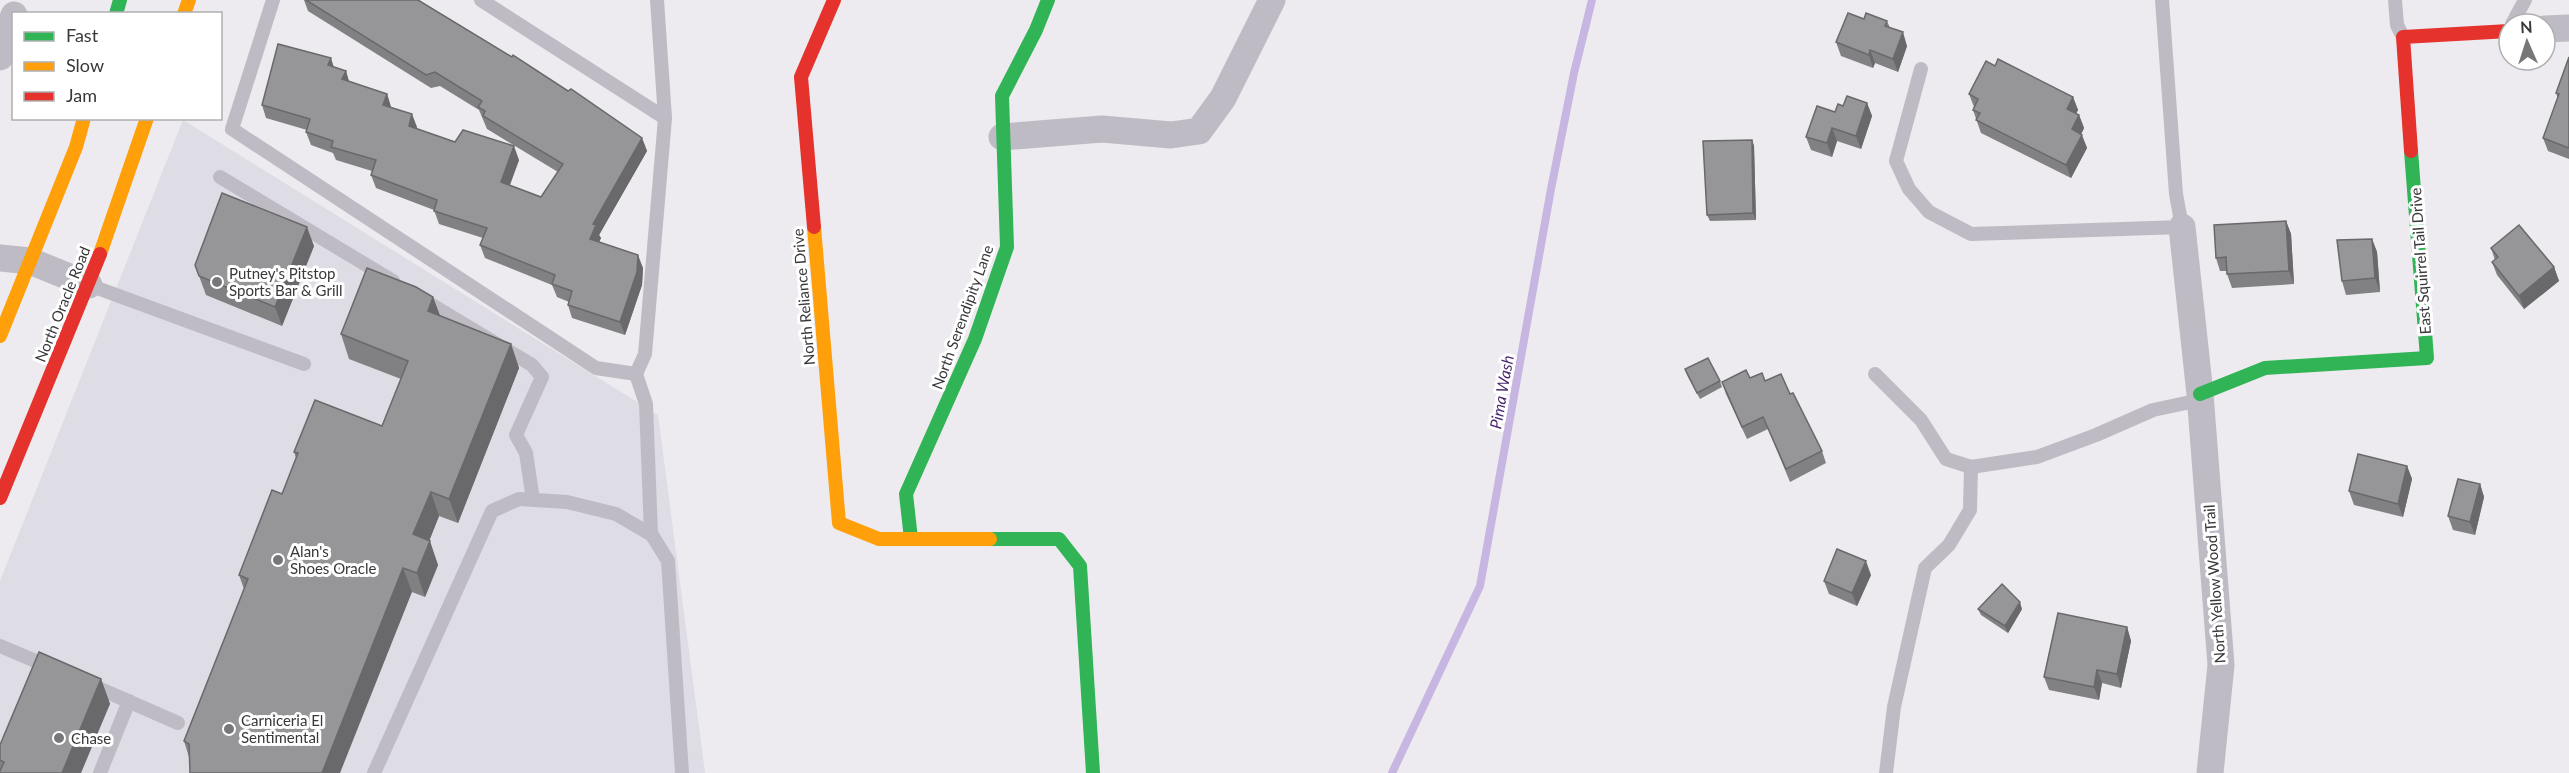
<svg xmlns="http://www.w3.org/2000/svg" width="2569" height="773" viewBox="0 0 2569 773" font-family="Lato,sans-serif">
  <rect width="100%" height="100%" fill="#edebef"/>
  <path fill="#dedce4" d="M 183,120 L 658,415 L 705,773 L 0,773 L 0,581 Z"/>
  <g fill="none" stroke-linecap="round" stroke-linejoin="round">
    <path stroke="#c7b6e2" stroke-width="8" d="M 1392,773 L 1480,586 L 1551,189 L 1574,73 L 1592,0"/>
    <g stroke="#bebbc4" stroke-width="14">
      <path d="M 273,0 L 232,129 L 596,368 L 636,374 L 645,354 L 665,118 L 657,0"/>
      <path d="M 481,0 L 665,118"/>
      <path d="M 2395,0 L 2397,25 L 2403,37"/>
      <path d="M 2512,24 L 2525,0"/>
      <path d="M 1921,69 L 1896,161 L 1909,189 L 1929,212 L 1971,234 L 2182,227 L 2176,194 L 2162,0"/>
      <path d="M 220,177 L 393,281"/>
      <path d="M 89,285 L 304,364"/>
      <path d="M 422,299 L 532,365 L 542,377 L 516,435 L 526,453 L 533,500"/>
      <path d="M 636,374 L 646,404 L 651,534"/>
      <path d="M 1875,374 L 1921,420 L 1946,459 L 1971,467 L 2037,457 L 2096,435 L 2153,410 L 2200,400"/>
      <path d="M 0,646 L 52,668"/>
      <path d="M 89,684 L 178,723"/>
      <path d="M 100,773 L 129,701"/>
      <path d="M 374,773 L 492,511 L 519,499 L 567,502 L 616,514 L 652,535 L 668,561 L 682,773"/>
      <path d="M 1886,773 L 1894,707 L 1925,568 L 1949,545 L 1970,510 L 1971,467"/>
    </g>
    <g stroke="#bebbc4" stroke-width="27">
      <path d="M 2545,29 L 2569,28"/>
      <path d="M 0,57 L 14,15"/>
      <path d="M 1002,137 L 1102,129 L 1171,135 L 1199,131 L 1223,98 L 1272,0"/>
      <path d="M 2182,227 L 2200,394 L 2221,665 L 2210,773"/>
      <path d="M 0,258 L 30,261 L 89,285"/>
    </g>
    <g stroke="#30b455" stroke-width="14">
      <path d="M 116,14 L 120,0"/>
      <path d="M 2200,394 L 2265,368 L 2427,358 L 2411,151"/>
      <path d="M 911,539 L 906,494 L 975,339 L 1007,247 L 1002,96 L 1036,30 L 1048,0"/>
      <path d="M 990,539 L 1059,539 L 1080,566 L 1093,773"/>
    </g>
    <g stroke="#ff9f0a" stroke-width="14">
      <path d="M 184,14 L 189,0"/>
      <path d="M 814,227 L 839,523 L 879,539 L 990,539"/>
      <path d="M 100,254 L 147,118"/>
      <path d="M 0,336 L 76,147 L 84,118"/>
    </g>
    <g stroke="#e5322d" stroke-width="14">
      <path d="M 2411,151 L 2403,37 L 2509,31"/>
      <path d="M 814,227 L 801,77 L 834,0"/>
      <path d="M 0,498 L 100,254"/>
    </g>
  </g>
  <g fill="#818083">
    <path d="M 304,0 L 418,0 L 568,91 L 642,138 L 647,151 L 599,235 L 601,238 L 599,242 L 643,268 L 642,285 L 625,335 L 572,318 L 568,305 L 569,302 L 557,297 L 552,285 L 485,258 L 480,245 L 483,238 L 439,224 L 434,210 L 376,188 L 371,175 L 372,171 L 336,160 L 333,153 L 311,145 L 306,132 L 307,130 L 266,118 L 262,105 L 334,68 L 346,71 L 349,82 L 387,94 L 391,107 L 417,127 L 416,129 L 455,142 L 519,160 L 510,185 L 541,197 L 558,172 L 487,129 L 479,110 L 440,86 L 431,88 L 308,11 Z"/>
    <path d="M 1864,19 L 1887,21 L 1890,28 L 1907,46 L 1898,72 L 1875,63 L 1873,68 L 1841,56 L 1836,42 Z"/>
    <path d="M 2569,57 L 2569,159 L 2548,151 L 2543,138 L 2558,99 L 2556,93 Z"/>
    <path d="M 1995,66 L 2073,97 L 2078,110 L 2076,114 L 2079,115 L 2084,128 L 2081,134 L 2087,148 L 2071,178 L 1981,133 L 1973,110 L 1974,107 L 1969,94 Z"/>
    <path d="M 1867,103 L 1872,116 L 1861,149 L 1837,141 L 1832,157 L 1811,150 L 1806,137 L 1835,112 L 1843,106 Z"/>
    <path d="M 1752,140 L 1754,146 L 1756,220 L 1710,221 L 1707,215 Z"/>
    <path d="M 2286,221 L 2291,234 L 2294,284 L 2232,288 L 2227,274 L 2227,271 L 2220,271 L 2216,258 Z"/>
    <path d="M 2372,239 L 2377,252 L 2380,292 L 2346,295 L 2342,281 Z"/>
    <path d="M 314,246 L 282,326 L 206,295 L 195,265 Z"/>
    <path d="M 2491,248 L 2554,267 L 2559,281 L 2524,309 L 2497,275 L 2492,262 L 2495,260 Z"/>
    <path d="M 433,297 L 440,316 L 511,344 L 519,368 L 458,523 L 439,516 L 429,541 L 438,565 L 425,597 L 412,592 L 189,757 L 184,741 L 244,589 L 239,575 L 282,494 L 296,458 L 294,452 L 382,426 L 401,379 L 349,359 L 341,334 Z"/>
    <path d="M 1685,369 L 1720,381 L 1722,387 L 1700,399 L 1687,375 Z"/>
    <path d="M 1750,378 L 1765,381 L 1790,394 L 1822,451 L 1826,463 L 1790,482 L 1768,429 L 1747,439 L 1726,394 L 1722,382 Z"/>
    <path d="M 2407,466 L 2412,479 L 2403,517 L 2354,505 L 2349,491 Z"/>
    <path d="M 2480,484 L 2484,497 L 2475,535 L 2453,530 L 2448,516 Z"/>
    <path d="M 1871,575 L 1857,606 L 1829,594 L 1824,581 Z"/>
    <path d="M 1978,609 L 2022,609 L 2008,633 L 1981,615 Z"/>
    <path d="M 2127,627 L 2131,641 L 2121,688 L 2102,683 L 2099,700 L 2049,690 L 2044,677 Z"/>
    <path d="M 101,679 L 110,704 L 0,773 L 0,745 Z"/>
  </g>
  <g fill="#69686a">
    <path d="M 1903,32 L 1907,46 L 1898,72 L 1893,59 Z"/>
    <path d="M 1870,50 L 1875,63 L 1873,68 L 1869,55 Z"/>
    <path d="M 331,58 L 335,71 L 328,65 Z"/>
    <path d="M 346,71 L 350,85 L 342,79 Z"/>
    <path d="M 387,94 L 391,107 L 383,105 Z"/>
    <path d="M 2073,97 L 2078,110 L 2071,122 L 2067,109 Z"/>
    <path d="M 1867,103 L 1872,116 L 1861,149 L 1856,136 Z"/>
    <path d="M 412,114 L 417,127 L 414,139 L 409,126 Z"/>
    <path d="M 2079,115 L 2084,128 L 2077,143 L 2072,129 Z"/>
    <path d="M 1832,128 L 1837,141 L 1832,157 L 1827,143 Z"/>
    <path d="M 2082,135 L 2087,148 L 2071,178 L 2066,165 Z"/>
    <path d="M 642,138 L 647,151 L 599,235 L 601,238 L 594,252 L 590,239 L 593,224 Z"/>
    <path d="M 1752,140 L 1754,146 L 1756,220 L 1753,213 Z"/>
    <path d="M 514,146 L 519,160 L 506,195 L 501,182 Z"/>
    <path d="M 2286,221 L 2291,234 L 2294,284 L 2289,271 Z"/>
    <path d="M 307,227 L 314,246 L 282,326 L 275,307 Z"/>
    <path d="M 2372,239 L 2377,252 L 2380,292 L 2375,278 Z"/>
    <path d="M 638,255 L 643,268 L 642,285 L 625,335 L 620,322 Z"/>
    <path d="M 2554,267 L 2559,281 L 2524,309 L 2519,296 Z"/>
    <path d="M 433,297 L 442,321 L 428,311 Z"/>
    <path d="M 511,344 L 519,368 L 458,523 L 449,499 Z"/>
    <path d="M 2407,466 L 2412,479 L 2403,517 L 2398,504 Z"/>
    <path d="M 2480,484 L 2484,497 L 2475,535 L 2470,522 Z"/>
    <path d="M 431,492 L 439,516 L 422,559 L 413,534 Z"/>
    <path d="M 430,541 L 438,565 L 425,597 L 417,573 Z"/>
    <path d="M 1866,561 L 1871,575 L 1857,606 L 1852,593 Z"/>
    <path d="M 403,568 L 412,592 L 340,773 L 322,773 Z"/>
    <path d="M 2020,602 L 2022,609 L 2008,633 L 2005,626 Z"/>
    <path d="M 2127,627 L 2131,641 L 2121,688 L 2117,674 Z"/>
    <path d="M 2097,670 L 2102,683 L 2099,700 L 2094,687 Z"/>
    <path d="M 101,679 L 110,704 L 81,773 L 62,773 Z"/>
  </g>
  <g fill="#969598" stroke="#69686a" stroke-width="1.5">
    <path d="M 306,0 L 418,0 L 512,57 L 513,55 L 568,91 L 571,89 L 642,138 L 593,224 L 596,225 L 590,239 L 638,255 L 637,272 L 620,322 L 568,305 L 572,291 L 552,284 L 555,275 L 480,245 L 487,228 L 434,211 L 437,200 L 371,175 L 376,160 L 331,147 L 333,141 L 306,132 L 310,119 L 262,105 L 278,44 L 331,58 L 328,65 L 346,71 L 342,79 L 387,94 L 383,105 L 412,114 L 409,126 L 455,142 L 463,130 L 514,146 L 501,182 L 541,197 L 563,164 L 483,116 L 485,111 L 478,107 L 482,101 L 435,72 L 426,75 Z"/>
    <path d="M 1848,13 L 1864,19 L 1866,13 L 1887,21 L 1885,26 L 1903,32 L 1893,59 L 1870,50 L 1869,55 L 1836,42 Z"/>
    <path d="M 2569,57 L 2569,148 L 2543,138 L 2559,94 L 2556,93 Z"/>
    <path d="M 1998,59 L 2073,97 L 2067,109 L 2079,115 L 2072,129 L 2082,135 L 2066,165 L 1976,120 L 1980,113 L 1973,110 L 1978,99 L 1969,94 L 1986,61 L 1995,66 Z"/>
    <path d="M 1847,96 L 1867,103 L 1856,136 L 1832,128 L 1827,143 L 1806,137 L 1817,106 L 1835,112 L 1838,104 L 1843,106 Z"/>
    <path d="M 1752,140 L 1753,213 L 1707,215 L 1703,141 Z"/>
    <path d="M 222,193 L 307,227 L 275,307 L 199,276 L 195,265 Z"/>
    <path d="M 2286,221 L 2289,271 L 2227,274 L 2226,257 L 2216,258 L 2214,225 Z"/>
    <path d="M 2519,225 L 2554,267 L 2519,296 L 2492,262 L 2498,257 L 2491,248 Z"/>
    <path d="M 2372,239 L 2375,278 L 2342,281 L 2337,240 Z"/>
    <path d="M 367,268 L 416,287 L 433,297 L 428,311 L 511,344 L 449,499 L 431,492 L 413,534 L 430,541 L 417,573 L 403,568 L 322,773 L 190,773 L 189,744 L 184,741 L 248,579 L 239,575 L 272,490 L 282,494 L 298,453 L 294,452 L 315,400 L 382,426 L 408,361 L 341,334 Z"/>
    <path d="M 1708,358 L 1720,381 L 1697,393 L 1685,369 Z"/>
    <path d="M 1746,370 L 1750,378 L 1762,373 L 1765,381 L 1781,374 L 1790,394 L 1793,393 L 1822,451 L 1786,469 L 1763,417 L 1742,427 L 1722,382 Z"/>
    <path d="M 2358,454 L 2407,466 L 2398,504 L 2349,491 Z"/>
    <path d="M 2458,479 L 2480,484 L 2470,522 L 2448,516 Z"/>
    <path d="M 1837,549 L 1866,561 L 1852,593 L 1824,581 Z"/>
    <path d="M 2002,584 L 2020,602 L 2005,626 L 1978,609 Z"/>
    <path d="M 2058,613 L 2127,627 L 2117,674 L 2097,670 L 2094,687 L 2044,677 Z"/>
    <path d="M 39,652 L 101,679 L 62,773 L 0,773 L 0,771 L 4,762 L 0,760 L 0,745 Z"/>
  </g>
  <g fill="#777679" stroke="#fff" stroke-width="2">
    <circle cx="217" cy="282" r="6"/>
    <circle cx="278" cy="560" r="6"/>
    <circle cx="229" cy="729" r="6"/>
    <circle cx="59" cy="738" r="6"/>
  </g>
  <g text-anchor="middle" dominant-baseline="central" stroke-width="6" stroke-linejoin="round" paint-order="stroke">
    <g font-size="15" fill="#38373a" stroke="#fff">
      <text transform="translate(2420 261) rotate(-94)">East Squirrel Tail Drive</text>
      <text transform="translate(803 297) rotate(-95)">North Reliance Drive</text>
      <text transform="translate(62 304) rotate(-68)">North Oracle Road</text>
      <text transform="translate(962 317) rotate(-70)">North Serendipity Lane</text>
      <text transform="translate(2214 584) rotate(-94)">North Yellow Wood Trail</text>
    </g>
    <g font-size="15" fill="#38373a" stroke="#fff" text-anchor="start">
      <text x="229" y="273">Putney's Pitstop<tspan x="229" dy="17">Sports Bar &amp; Grill</tspan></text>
      <text x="290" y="551">Alan's<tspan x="290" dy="17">Shoes Oracle</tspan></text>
      <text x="241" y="720">Carniceria El<tspan x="241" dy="17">Sentimental</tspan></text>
      <text x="71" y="738">Chase</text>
    </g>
    <g font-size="16" font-style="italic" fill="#48266e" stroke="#fff">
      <text transform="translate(1501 392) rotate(-80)">Pima Wash</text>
    </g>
  </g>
  <rect x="12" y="12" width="210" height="108" fill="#ffffff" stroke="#afafb0" stroke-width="1.5"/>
  <rect x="24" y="32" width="30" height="9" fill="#30b455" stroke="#afafb0" stroke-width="1.5"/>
  <text x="66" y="42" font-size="18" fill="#38373a">Fast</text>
  <rect x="24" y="62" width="30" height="9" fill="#ff9f0a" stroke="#afafb0" stroke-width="1.5"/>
  <text x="66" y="72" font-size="18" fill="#38373a">Slow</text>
  <rect x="24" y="92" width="30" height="9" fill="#e5322d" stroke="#afafb0" stroke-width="1.5"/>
  <text x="66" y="102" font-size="18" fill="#38373a">Jam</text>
  <g transform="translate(2527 42) rotate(357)"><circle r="28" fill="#ffffff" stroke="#afafb0" stroke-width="1.5"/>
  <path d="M0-4.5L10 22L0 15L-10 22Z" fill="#777679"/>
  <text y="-9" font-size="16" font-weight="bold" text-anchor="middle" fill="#38373a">N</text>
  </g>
</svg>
